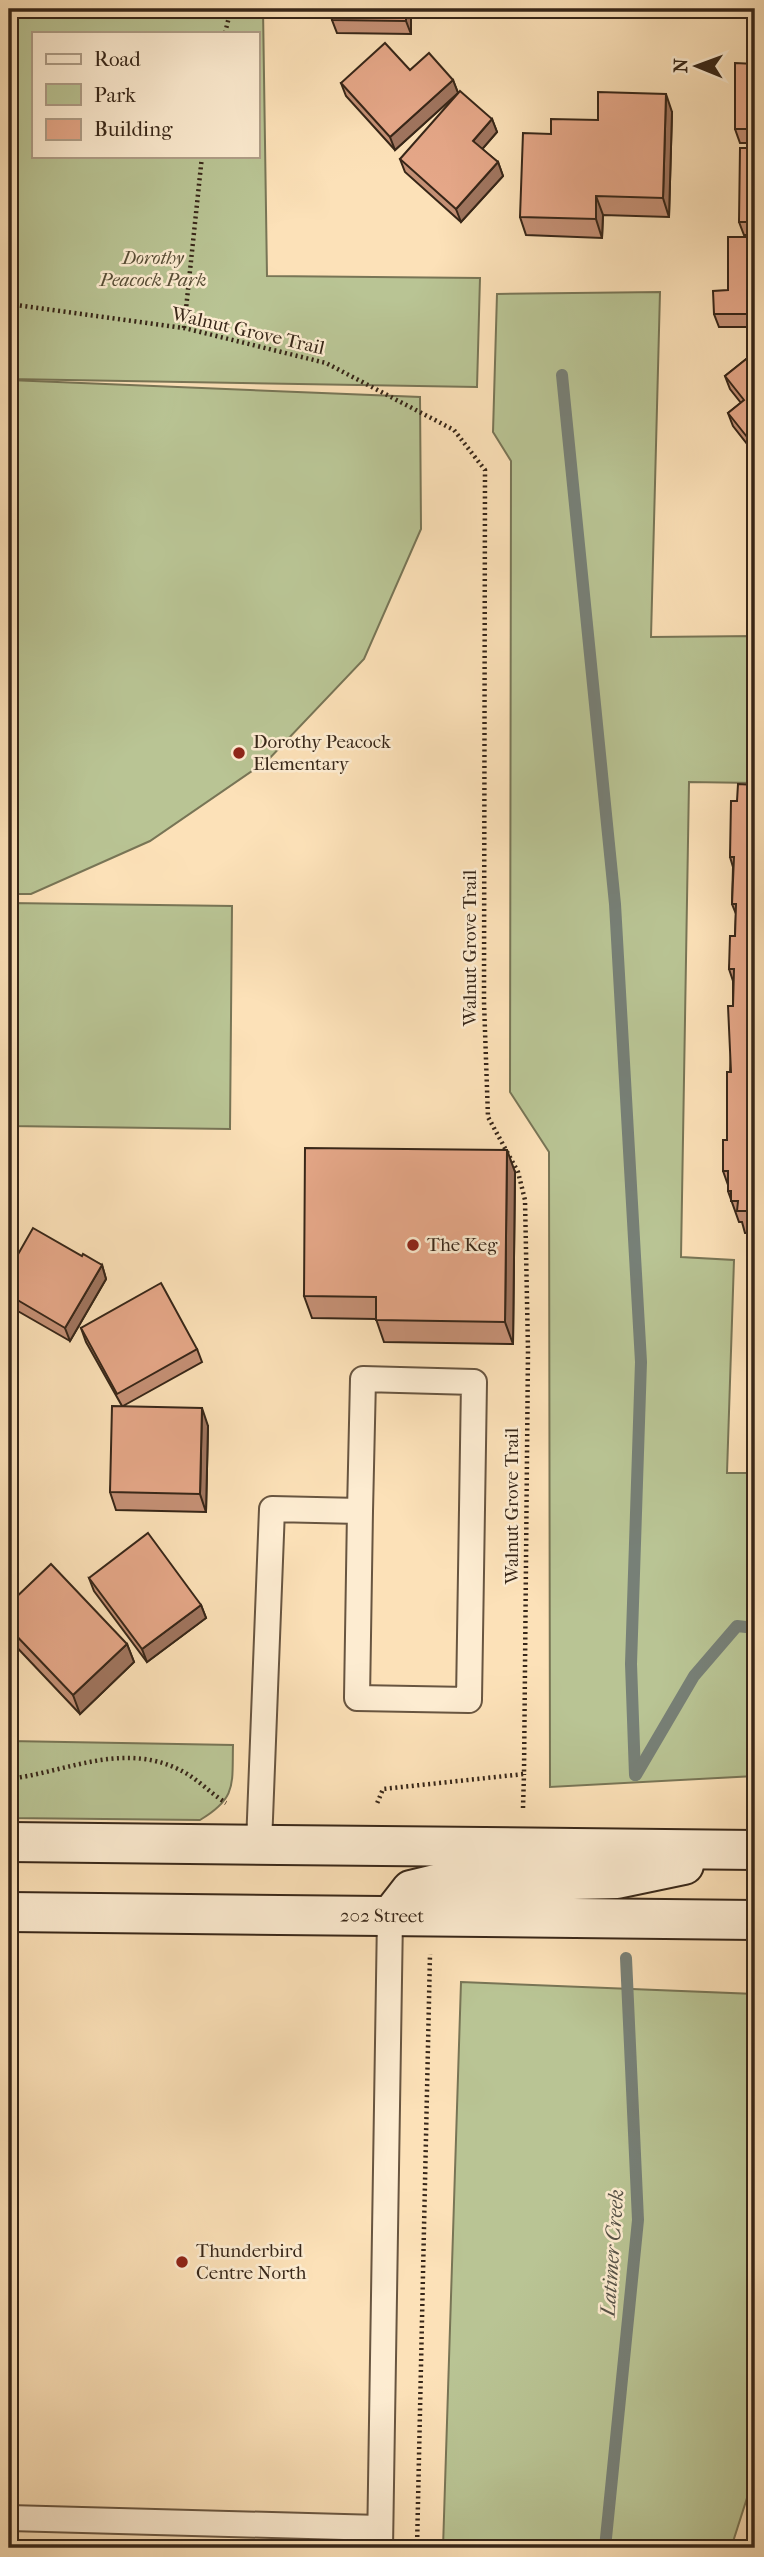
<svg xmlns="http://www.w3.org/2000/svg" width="764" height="2557" viewBox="0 0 764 2557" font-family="'IM FELL French Canon',serif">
  <rect width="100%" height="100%" fill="#fce1b8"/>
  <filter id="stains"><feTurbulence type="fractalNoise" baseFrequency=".00286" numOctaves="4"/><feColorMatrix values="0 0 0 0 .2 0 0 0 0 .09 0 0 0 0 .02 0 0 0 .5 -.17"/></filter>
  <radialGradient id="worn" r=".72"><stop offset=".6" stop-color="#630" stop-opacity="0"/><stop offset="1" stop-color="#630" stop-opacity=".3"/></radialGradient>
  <g fill="#b9c494" stroke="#787556" stroke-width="2" fill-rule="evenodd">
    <path d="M 9,9 L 263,9 L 267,276 L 480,278 L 477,387 L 9,379 ZM 33,33 L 257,33 L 257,156 L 33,156 Z"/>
    <path d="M 660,292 L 651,637 L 755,636 L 755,783 L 689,782 L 681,1257 L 734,1260 L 727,1473 L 755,1473 L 755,1776 L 550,1787 L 549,1152 L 510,1092 L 511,461 L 493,432 L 497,294 Z"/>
    <path d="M 9,380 L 420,397 L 421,529 L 364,659 L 268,760 L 150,841 L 31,894 L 9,894 Z"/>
    <path d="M 9,903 L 232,906 L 230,1129 L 9,1126 Z"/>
    <path d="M 9,1741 L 233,1745 C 232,1785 237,1798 200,1820 L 9,1818 Z"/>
    <path d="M 461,1982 L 755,1994 L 755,2473 L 731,2548 L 443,2548 Z"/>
  </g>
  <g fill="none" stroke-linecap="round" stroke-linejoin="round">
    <g stroke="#778077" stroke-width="12">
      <path d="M 562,375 L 615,904 L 641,1362 L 631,1664 L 635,1775"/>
      <path d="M 636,1775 L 694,1676 L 737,1626 L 755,1628"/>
      <path d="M 605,2548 L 638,2220 L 626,1958"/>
    </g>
    <defs>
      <g id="service">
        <path d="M 259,1844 L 272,1509 L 360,1511 L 357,1698 L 469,1700 L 474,1382 L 363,1379 L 360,1511"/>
        <path d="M 9,2518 L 380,2528"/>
        <path d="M 380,2548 L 390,1917"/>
      </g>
      <g id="secondary">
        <path d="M 9,1842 L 755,1850"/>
        <path id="s1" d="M 9,1912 L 755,1920"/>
        <path d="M 390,1917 L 411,1890 L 440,1883 L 617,1879 L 684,1865"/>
      </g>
    </defs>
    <use href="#service" stroke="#685540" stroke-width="28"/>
    <use href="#secondary" stroke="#372618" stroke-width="42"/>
    <g stroke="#372618" stroke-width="4.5" stroke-dasharray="2 3.5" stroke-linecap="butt">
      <path d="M 225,33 L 231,9"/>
      <path d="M 9,304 L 184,328 L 326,363 L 454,430 L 485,470 L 484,1002 L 488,1117 L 518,1172 L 525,1200 L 528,1350 L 524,1774 L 383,1789 L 376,1806"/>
      <path d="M 184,328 L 202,156"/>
      <path d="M 9,1779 C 66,1772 121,1742 178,1769 C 196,1777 210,1793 226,1803"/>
      <path d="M 523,1808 L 524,1774"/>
      <path d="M 417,2548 L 430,1954"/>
    </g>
    <use href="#service" stroke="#fdecd1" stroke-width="24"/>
    <use href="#secondary" stroke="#fdecd1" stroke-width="38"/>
  </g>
  <g fill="#c59075" stroke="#372618" stroke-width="2">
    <path d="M 411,9 L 411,34 L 337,33 L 332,20 Z"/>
    <path d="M 755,64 L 755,143 L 740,143 L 735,129 Z"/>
    <path d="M 410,70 L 453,80 L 458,93 L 395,150 L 346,96 L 341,83 Z"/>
    <path d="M 672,112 L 669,217 L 603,215 L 602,238 L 526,235 L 520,217 L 551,134 L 598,120 Z"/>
    <path d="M 492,119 L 497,132 L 482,149 L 498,162 L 503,176 L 461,222 L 405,172 L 400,159 Z"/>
    <path d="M 755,148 L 755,235 L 744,235 L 739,222 Z"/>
    <path d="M 755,237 L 755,327 L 719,327 L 714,314 L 728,290 Z"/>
    <path d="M 755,352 L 755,454 L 733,426 L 728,413 L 741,403 L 730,389 L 725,376 Z"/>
    <path d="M 755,785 L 755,1233 L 745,1233 L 742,1222 L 739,1222 L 728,1191 L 728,1185 L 723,1171 L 727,1140 L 733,1006 L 733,981 L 729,969 L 735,936 L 736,914 L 732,904 L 733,867 L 730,857 L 737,801 Z"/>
    <path d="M 515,1172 L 513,1344 L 384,1342 L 376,1319 L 312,1318 L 304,1296 Z"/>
    <path d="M 82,1256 L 102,1265 L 106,1279 L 70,1341 L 9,1306 L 9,1270 Z"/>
    <path d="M 81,1328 L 197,1349 L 202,1362 L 123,1406 L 208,1426 L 206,1512 L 116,1510 L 110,1492 L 122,1406 L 86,1342 Z"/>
    <path d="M 89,1578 L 201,1605 L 206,1618 L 147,1662 L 94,1591 Z"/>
    <path d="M 9,1604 L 127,1644 L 134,1662 L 80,1714 L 9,1639 Z"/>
  </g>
  <g fill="#a0755f" stroke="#372618" stroke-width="2">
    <path d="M 406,9 L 411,9 L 411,34 L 406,21 Z"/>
    <path d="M 453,80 L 458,93 L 395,150 L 390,137 Z"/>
    <path d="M 666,94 L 672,112 L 669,217 L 663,198 Z"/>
    <path d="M 492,119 L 497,132 L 478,154 L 473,141 Z"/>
    <path d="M 498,162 L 503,176 L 461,222 L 456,209 Z"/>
    <path d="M 596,196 L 603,215 L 602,238 L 596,219 Z"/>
    <path d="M 507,1150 L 515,1172 L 513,1344 L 505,1322 Z"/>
    <path d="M 102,1265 L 106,1279 L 70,1341 L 65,1328 Z"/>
    <path d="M 202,1408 L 208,1426 L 206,1512 L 200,1494 Z"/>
    <path d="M 201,1605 L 206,1618 L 147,1662 L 142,1649 Z"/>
    <path d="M 127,1644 L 134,1662 L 80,1714 L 73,1695 Z"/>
  </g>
  <g fill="#e5a788" stroke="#372618" stroke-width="2">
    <path d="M 332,9 L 406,9 L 406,21 L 332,20 Z"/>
    <path d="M 385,43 L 410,70 L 429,53 L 453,80 L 390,137 L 341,83 Z"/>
    <path d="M 735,63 L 755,64 L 755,129 L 735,129 Z"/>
    <path d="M 460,91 L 492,119 L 473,141 L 498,162 L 456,209 L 400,159 Z"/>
    <path d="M 598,92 L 666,94 L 663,198 L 596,196 L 596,219 L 520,217 L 523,133 L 551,134 L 551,119 L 598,120 Z"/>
    <path d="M 740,148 L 755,148 L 755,222 L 739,222 Z"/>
    <path d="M 728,237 L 755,237 L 755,314 L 714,314 L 713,291 L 728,290 Z"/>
    <path d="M 755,352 L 755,447 L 728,413 L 744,400 L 725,376 Z"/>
    <path d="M 738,784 L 755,785 L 755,1211 L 737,1211 L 738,1201 L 731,1201 L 731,1191 L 728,1191 L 728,1171 L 723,1171 L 723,1140 L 727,1140 L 727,1072 L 731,1072 L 728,1006 L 733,1006 L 734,969 L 729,969 L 730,936 L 735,936 L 736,904 L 732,904 L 734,857 L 730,857 L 731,801 L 737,801 Z"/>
    <path d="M 305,1148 L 507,1150 L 505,1322 L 376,1320 L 376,1297 L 304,1296 Z"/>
    <path d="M 33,1228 L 82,1256 L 83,1254 L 102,1265 L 65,1328 L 9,1295 L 9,1270 Z"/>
    <path d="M 161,1283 L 197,1349 L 117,1394 L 81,1328 Z"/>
    <path d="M 112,1406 L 202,1408 L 200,1494 L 110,1492 Z"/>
    <path d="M 148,1533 L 201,1605 L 142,1649 L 89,1578 Z"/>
    <path d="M 51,1564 L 127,1644 L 73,1695 L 9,1628 L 9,1604 Z"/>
  </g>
  <g fill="#8f2418" stroke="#fdecd1" stroke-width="2.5">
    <circle cx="239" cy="753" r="7"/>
    <circle cx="413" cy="1245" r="7"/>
    <circle cx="182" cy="2262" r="7"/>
  </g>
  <g text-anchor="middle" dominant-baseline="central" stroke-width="5" stroke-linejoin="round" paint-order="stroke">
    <g font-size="19" font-style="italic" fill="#584e37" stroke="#fdecd1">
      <text x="153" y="258">Dorothy<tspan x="153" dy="22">Peacock Park</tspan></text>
    </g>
    <g font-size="19" fill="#372618" stroke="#fdecd1">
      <text transform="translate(248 331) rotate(13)">Walnut Grove Trail</text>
      <text transform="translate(470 948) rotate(-90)">Walnut Grove Trail</text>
      <text transform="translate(512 1506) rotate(-90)">Walnut Grove Trail</text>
      <text stroke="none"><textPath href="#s1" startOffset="373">202 Street</textPath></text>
    </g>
    <g font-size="19" fill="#372618" stroke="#fdecd1" text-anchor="start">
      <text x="253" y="742">Dorothy Peacock<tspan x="253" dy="22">Elementary</tspan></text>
      <text x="427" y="1245">The Keg</text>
      <text x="196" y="2251">Thunderbird<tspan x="196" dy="22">Centre North</tspan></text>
    </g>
    <g font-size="21" font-style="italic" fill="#575348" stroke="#fdecd1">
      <text transform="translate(612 2253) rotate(-86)">Latimer Creek</text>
    </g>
  </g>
  <rect width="764" height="2557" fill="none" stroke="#fce1b8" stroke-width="35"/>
  <rect x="10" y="10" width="743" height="2536" fill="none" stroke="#372618" stroke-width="3.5"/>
  <rect x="18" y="18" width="729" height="2522" fill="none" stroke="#372618" stroke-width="2"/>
  <rect x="32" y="32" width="228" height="126" fill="#fdecd1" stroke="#ae9d87" stroke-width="2"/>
  <rect x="46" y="54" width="35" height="10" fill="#fdecd1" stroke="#ae9d87" stroke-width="2"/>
  <text x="94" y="66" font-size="21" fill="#372618">Road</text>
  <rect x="46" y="84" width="35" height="21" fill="#b9c494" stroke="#ae9d87" stroke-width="2"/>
  <text x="94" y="102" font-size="21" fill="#372618">Park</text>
  <rect x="46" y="119" width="35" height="21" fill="#e5a788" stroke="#ae9d87" stroke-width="2"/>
  <text x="94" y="136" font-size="21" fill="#372618">Building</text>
  <g transform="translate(697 66) rotate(271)" stroke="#fdecd1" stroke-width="5" paint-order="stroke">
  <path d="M0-5L12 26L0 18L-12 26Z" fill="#372618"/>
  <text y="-10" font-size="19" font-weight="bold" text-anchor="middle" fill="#372618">N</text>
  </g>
  <rect width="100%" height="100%" filter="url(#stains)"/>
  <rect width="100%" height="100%" fill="url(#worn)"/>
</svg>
